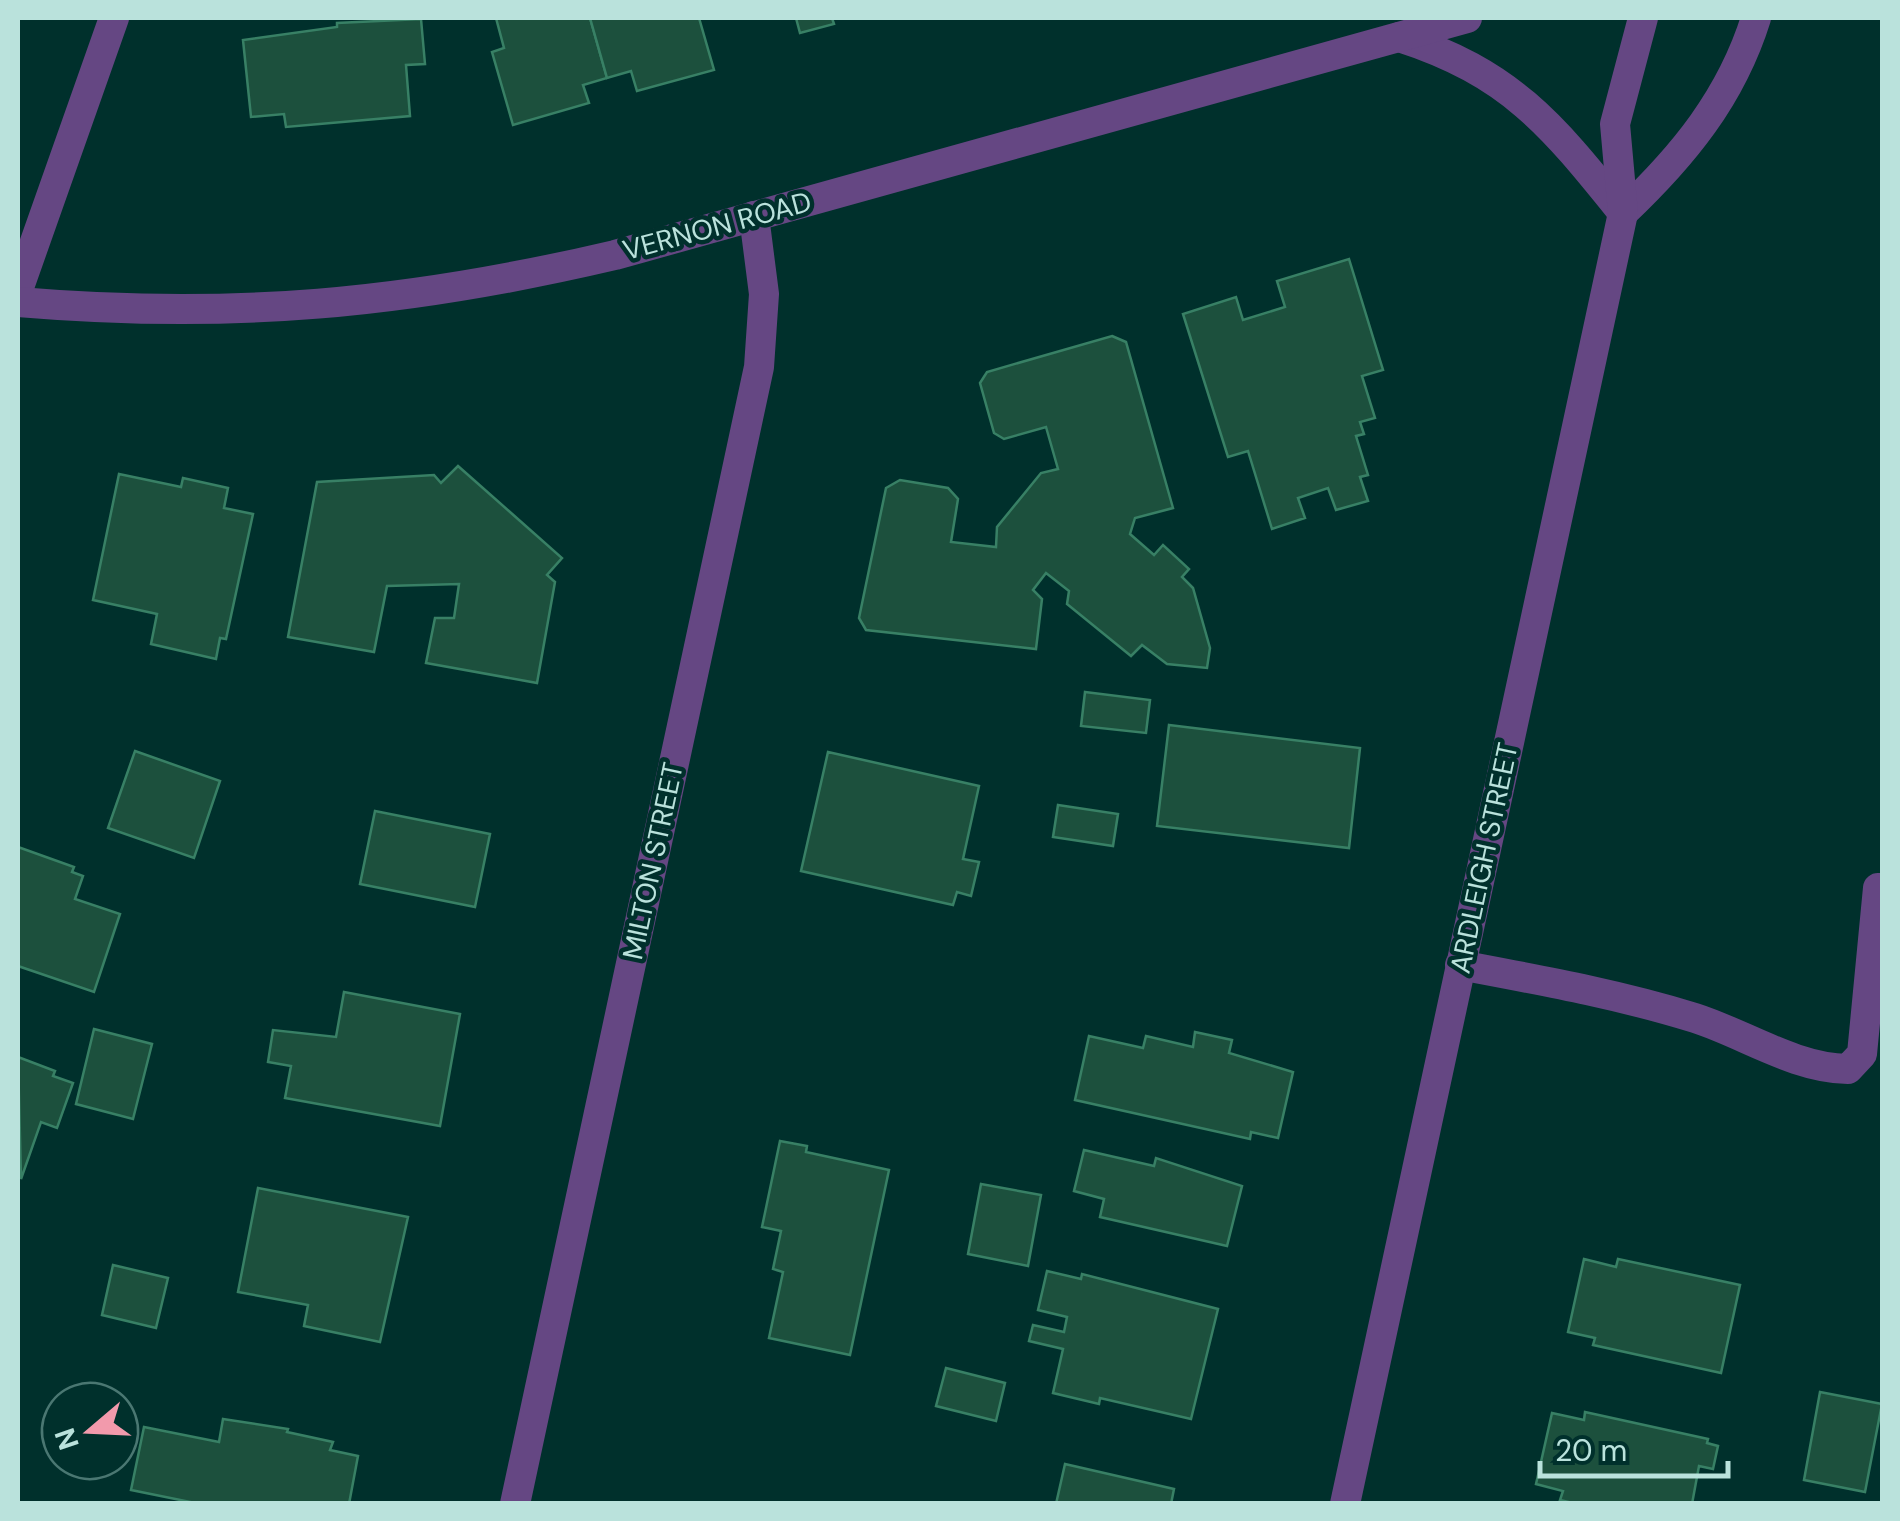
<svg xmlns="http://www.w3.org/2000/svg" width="1900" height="1521" viewBox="0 0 1900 1521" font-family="'DM Sans',sans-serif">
  <rect width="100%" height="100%" fill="#00302c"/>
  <g fill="#1c503d" stroke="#388065" stroke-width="2.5">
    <path d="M 496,18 L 590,18 L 607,78 L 583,85 L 589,103 L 513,125 L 492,52 L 504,48 Z"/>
    <path d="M 590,18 L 699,18 L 714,70 L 637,91 L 631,71 L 607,78 Z"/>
    <path d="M 796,18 L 832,18 L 834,24 L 800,33 Z"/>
    <path d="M 421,19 L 425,64 L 406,65 L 410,116 L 286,127 L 284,114 L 251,117 L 243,40 L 337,27 L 337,23 Z"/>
    <path d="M 1349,259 L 1383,370 L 1362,376 L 1375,418 L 1360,422 L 1364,434 L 1356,436 L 1368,475 L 1360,477 L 1368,501 L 1336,510 L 1328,488 L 1298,498 L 1305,518 L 1272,529 L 1248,451 L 1228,457 L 1183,314 L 1236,297 L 1243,320 L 1285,307 L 1277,281 Z"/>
    <path d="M 1112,336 L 1126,342 L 1173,508 L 1135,518 L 1130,534 L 1154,555 L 1163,545 L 1189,569 L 1182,577 L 1193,588 L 1210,648 L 1207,668 L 1167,664 L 1142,645 L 1131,656 L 1067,604 L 1069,591 L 1046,573 L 1033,590 L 1042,599 L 1036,649 L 866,630 L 859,618 L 886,488 L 900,480 L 948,488 L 958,499 L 951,542 L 996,547 L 997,527 L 1041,473 L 1058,469 L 1046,427 L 1004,439 L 994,433 L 980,383 L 987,372 Z"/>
    <path d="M 458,466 L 562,558 L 547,575 L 555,582 L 537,683 L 426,663 L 435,618 L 454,618 L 459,584 L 387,586 L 374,652 L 288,637 L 317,482 L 434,475 L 441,483 Z"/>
    <path d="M 119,474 L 181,487 L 183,478 L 228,488 L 224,508 L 253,514 L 226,639 L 220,638 L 216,659 L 151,644 L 157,614 L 93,600 Z"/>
    <path d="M 1085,692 L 1150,700 L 1146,733 L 1081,726 Z"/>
    <path d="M 1169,725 L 1360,748 L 1349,848 L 1157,826 Z"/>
    <path d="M 135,751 L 220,781 L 194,858 L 108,828 Z"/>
    <path d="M 828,752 L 979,786 L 963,859 L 979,862 L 971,896 L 957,892 L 953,905 L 801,871 Z"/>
    <path d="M 1058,805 L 1118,814 L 1113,846 L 1053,837 Z"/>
    <path d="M 375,811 L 490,834 L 475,907 L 360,884 Z"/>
    <path d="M 18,847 L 74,867 L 72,872 L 83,876 L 75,899 L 120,914 L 94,992 L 18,966 Z"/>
    <path d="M 344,992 L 460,1014 L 440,1126 L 285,1098 L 291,1066 L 268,1062 L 273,1030 L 336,1037 Z"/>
    <path d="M 94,1029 L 152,1044 L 133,1119 L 76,1104 Z"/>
    <path d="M 1195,1032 L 1232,1040 L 1229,1053 L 1293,1072 L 1278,1138 L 1251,1132 L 1250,1139 L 1075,1100 L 1089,1036 L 1143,1048 L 1146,1036 L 1193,1047 Z"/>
    <path d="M 18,1057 L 55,1071 L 53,1076 L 73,1083 L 57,1128 L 41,1122 L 21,1179 Z"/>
    <path d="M 780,1141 L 807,1146 L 806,1152 L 889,1170 L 850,1355 L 769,1338 L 783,1272 L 773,1269 L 781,1231 L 762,1227 Z"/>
    <path d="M 1084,1150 L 1154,1166 L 1156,1158 L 1242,1186 L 1227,1246 L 1100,1217 L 1104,1199 L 1074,1191 Z"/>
    <path d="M 981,1184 L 1041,1195 L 1028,1266 L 968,1254 Z"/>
    <path d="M 258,1188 L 408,1217 L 380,1342 L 304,1326 L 308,1305 L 238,1292 Z"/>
    <path d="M 1584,1259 L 1616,1267 L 1618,1259 L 1740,1285 L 1721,1373 L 1593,1345 L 1595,1338 L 1568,1332 Z"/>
    <path d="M 113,1265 L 168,1278 L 156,1328 L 102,1315 Z"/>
    <path d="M 1047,1271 L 1081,1279 L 1082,1274 L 1218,1309 L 1191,1419 L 1100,1398 L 1099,1404 L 1053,1393 L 1063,1349 L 1029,1341 L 1033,1325 L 1064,1332 L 1067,1317 L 1038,1310 Z"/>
    <path d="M 946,1368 L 1005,1383 L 996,1421 L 936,1406 Z"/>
    <path d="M 1820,1392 L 1882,1404 L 1865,1492 L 1804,1480 Z"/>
    <path d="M 1585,1412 L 1708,1439 L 1707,1443 L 1718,1446 L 1713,1469 L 1699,1466 L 1692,1504 L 1577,1504 L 1560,1500 L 1563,1491 L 1536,1484 L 1552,1413 L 1584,1420 Z"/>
    <path d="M 223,1419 L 288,1429 L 287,1432 L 333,1442 L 330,1450 L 358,1456 L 349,1504 L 200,1504 L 131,1490 L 144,1427 L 219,1442 Z"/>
    <path d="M 1065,1464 L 1174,1489 L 1171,1504 L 1056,1504 Z"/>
  </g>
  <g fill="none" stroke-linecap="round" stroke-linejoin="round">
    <path stroke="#654783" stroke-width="30" d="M 1460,965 C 1539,980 1618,994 1695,1018 C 1745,1034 1794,1068 1848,1069 L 1862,1054 L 1878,888"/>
    <g stroke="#654783" stroke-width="30">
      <path d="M 1399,37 C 1511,73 1552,125 1623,213"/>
      <path d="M 1623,213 C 1683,156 1731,98 1756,18"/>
      <path d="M 18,290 L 114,18"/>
      <path d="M 18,302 C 232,320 406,304 615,255 L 1467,18"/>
      <path d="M 515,1504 L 759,367 L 764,294 L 754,216"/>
      <path d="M 1345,1504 L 1623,213 L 1615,124 L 1643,18"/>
    </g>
  </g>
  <g text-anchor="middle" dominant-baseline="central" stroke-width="9" stroke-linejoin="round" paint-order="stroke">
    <g font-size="28" fill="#bae2dc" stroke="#00302c">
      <text transform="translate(717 226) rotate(-15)">VERNON ROAD</text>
      <text transform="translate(1484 858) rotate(-78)">ARDLEIGH STREET</text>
      <text transform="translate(653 861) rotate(-78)">MILTON STREET</text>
    </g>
  </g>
  <rect width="1900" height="1521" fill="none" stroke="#bae2dc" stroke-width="40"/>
  <g transform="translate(90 1431) rotate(251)"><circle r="48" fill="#00302c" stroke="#4a7772" stroke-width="2.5"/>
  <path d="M0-8L18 38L0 25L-18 38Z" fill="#f29aac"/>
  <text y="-15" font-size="28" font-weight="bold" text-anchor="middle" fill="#bae2dc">N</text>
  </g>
  <path d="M1540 1461v15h188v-15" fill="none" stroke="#bae2dc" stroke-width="5"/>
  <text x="1555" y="1461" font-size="30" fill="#bae2dc" stroke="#00302c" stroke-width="8" paint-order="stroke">20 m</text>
</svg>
